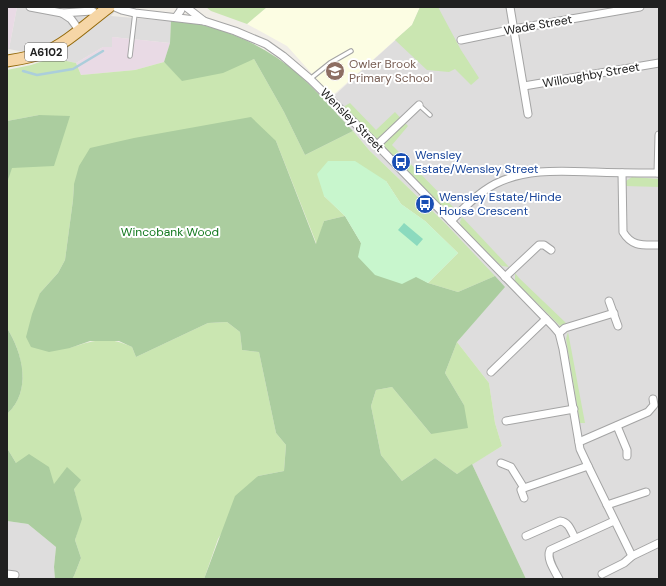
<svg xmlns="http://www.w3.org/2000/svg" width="666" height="586" viewBox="0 0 666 586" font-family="'DM Sans',sans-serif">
  <rect width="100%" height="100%" fill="#f0ede7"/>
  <g fill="#dedddd">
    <path d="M 17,7 L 89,7 L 96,8 L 99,7 L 119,7 L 111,16 L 170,21 L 171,20 L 170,43 L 112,37 L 112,47 L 103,47 L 76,63 L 9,49 Z"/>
    <path d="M 420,7 L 659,7 L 659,577 L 653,579 L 526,579 L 472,464 L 502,446 L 495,423 L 489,383 L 457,342 L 504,287 L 445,223 L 369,150 L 353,131 L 326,103 L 412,25 Z"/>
    <path d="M 7,521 L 28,524 L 56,547 L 54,567 L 55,579 L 7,579 Z"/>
  </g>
  <g fill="#e9dae5">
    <path d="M 7,7 L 17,7 L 9,49 L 7,50 Z"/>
    <path d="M 112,37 L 170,43 L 164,62 L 135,70 L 81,75 L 76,63 L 103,47 L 112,47 Z"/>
  </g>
  <path fill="#fcfde3" d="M 267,7 L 420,7 L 412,25 L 332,96 L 287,46 L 247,24 Z"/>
  <g fill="#cae6b1">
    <path d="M 206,7 L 267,7 L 247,24 L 211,11 Z"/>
    <path d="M 420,7 L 438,7 L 461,50 L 479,78 L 471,85 L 455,69 L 449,72 L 427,70 L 395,40 L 412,25 Z"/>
    <path d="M 52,58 L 76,63 L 81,75 L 135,70 L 164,62 L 182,80 L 254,59 L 284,112 L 305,155 L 353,131 L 369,150 L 445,223 L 495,276 L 458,292 L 428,283 L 458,253 L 425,221 L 401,204 L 386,181 L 324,196 L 345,216 L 324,221 L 317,245 L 276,141 L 74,184 L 73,200 L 65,260 L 58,273 L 40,293 L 70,348 C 93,340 109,336 132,347 L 136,357 L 208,323 L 227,322 L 240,332 L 242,350 L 259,352 L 276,433 L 286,445 L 284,471 L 258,476 L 218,539 L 204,579 L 72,579 L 74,576 L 81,558 L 75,540 L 81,519 L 74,489 L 54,484 L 16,463 L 7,448 L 7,414 C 32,391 23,354 7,328 L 7,183 L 11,168 L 39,115 L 7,121 L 7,70 L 31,65 Z"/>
    <path d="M 350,103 L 376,130 L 395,112 L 408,126 L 392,145 L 454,208 L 449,212 L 445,210 L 343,107 Z"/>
    <path d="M 632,177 L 659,179 L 659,187 L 625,186 L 626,181 Z"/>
    <path d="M 462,217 L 509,267 L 502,266 L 499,264 L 461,226 L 460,222 Z"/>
    <path d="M 515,273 L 519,278 L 566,323 L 560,326 L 515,281 Z"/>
    <path d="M 568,332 L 585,423 L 580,423 L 566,339 Z"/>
    <path d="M 457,342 L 489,383 L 495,423 L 502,446 L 457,474 L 435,458 L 402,481 L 381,455 L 371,406 L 376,390 L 392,387 L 431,434 L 464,405 L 445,373 Z"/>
  </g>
  <g fill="#abcd9f">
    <path d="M 171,20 C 215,23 263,44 296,72 C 316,90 334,111 353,131 L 305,155 L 284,112 L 254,59 L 223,73 L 182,81 L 164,62 L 170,43 Z"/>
    <path d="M 39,115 L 70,116 L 54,166 L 12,168 L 7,183 L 7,121 Z"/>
    <path d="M 251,117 L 276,141 L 316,244 L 324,221 L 345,216 L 361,243 L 428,283 L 458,292 L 495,276 L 505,287 L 457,342 L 445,373 L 464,405 L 468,428 L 431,434 L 392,387 L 376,390 L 371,406 L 381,455 L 402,481 L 435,458 L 457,474 L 472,464 L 526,579 L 204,579 L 235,496 L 258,476 L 284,471 L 286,445 L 276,433 L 259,352 L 242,350 L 240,332 L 227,322 L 208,323 L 136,357 L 132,347 L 119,341 L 90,341 L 70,348 L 49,352 L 31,347 L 26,337 L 32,314 L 40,293 L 58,273 L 65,260 L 73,200 L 74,184 L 79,166 L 90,148 L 134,138 Z"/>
    <path d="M 7,328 C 23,354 32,391 7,414 Z"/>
    <path d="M 7,448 L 16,463 L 29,454 L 49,467 L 54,484 L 67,467 L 81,480 L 74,489 L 82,519 L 75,540 L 81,558 L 74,576 L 72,579 L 55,579 L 54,567 L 56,547 L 28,524 L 7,521 Z"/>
  </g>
  <path fill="#c8f6cd" d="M 328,161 L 355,161 L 386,181 L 401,204 L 425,221 L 458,253 L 428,283 L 416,277 L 402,284 L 375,275 L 358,257 L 361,243 L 345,216 L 324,196 L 317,174 Z"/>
  <path fill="#8bdabe" d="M 404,223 L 423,239 L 417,246 L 398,230 Z"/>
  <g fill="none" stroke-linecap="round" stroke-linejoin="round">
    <path stroke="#abcedb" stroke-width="2.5" d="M 23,71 L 37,75 L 73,69 L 103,51"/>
    <defs>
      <g id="lane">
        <path d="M 130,56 L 135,13"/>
        <path d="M 310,79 L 330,63 L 351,51"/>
        <path d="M 419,105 L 430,115"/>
      </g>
      <g id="street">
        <path d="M 30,7 L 62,13 L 92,11 L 98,15"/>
        <path d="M 115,7 L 122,10 L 135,13 L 204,21 L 235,31 L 266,44 L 283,56 L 310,79 L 377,145 L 553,326 L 559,333 L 563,349 L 580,449 L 588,466 L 632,556"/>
        <path d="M 186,7 L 204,21"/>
        <path d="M 510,7 L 528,114"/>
        <path d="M 62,13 L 71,19 L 79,30"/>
        <path d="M 176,17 L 181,10 L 181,7"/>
        <path d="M 461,40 L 514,29 L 640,7"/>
        <path d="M 524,86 L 659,63"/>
        <path d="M 377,145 L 419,105"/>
        <path d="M 622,173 L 623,232 C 632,247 643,245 659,245"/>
        <path d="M 658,173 L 659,135"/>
        <path d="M 451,221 C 465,207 478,193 495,184 C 526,168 562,171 595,172 C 616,173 638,173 659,173"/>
        <path d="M 505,277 L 539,245 L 544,245 L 551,250"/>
        <path d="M 609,301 L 618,326"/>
        <path d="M 559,333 L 565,328 L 614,313"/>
        <path d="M 491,372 L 546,319"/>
        <path d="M 506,421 L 574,409"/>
        <path d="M 617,426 L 627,450 L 627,456"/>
        <path d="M 579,442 L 648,412 L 654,405 L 653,399"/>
        <path d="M 501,463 L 511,467 L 524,488"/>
        <path d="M 524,498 L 521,490 L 524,488 L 588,466"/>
        <path d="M 607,505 L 646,492"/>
        <path d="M 526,536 L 560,521 C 569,522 571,531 575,538"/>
        <path d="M 7,574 L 15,575"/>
        <path d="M 602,574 L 624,563 L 632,556 L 659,543"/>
        <path d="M 559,579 C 555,571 546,559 550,550 L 614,521"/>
      </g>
      <path id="primary" d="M 7,61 C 19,59 32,57 43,53 C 65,45 90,21 109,7"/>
    </defs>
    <use href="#lane" stroke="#a4a4a4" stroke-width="5.5"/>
    <use href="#street" stroke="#a4a4a4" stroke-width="9"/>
    <use href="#primary" stroke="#93690a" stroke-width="13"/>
    <use href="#lane" stroke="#fff" stroke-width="3.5"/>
    <use href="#street" stroke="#fff" stroke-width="7"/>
    <use href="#primary" stroke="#f6d6a6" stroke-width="11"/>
  </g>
  <defs>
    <symbol id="school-disc" viewBox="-11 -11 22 22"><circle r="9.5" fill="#8d6e63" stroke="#fff"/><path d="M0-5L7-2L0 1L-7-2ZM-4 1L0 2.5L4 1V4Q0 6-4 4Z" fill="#fff"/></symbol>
    <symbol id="bus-disc" viewBox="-11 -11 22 22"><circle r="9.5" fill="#1a4fb4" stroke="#fff"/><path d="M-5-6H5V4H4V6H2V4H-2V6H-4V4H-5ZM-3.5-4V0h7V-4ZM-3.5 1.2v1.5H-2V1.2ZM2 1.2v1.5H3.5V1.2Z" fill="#fff"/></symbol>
  </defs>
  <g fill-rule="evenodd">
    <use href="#school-disc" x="324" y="60" width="22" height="22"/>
    <use href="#bus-disc" x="390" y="151" width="22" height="22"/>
    <use href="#bus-disc" x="414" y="193" width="22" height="22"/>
  </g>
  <g text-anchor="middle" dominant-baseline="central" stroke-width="4" stroke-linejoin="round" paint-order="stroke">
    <rect fill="#fff" stroke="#636363" stroke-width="1" x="25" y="43" width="42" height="18" rx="3"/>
    <g font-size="11" font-weight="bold" fill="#202020">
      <text x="46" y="52">A6102</text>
    </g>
    <g font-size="12" fill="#202020" stroke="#fff">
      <text transform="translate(538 25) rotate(-10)">Wade Street</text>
      <text transform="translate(591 75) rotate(-10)">Willoughby Street</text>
      <text transform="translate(352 120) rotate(45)">Wensley Street</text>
    </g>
    <g font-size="12" fill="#785e54" stroke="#fff" text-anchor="start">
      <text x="349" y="64">Owler Brook<tspan x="349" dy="14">Primary School</tspan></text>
    </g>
    <g font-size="12" fill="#164399" stroke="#fff" text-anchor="start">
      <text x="415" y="155">Wensley<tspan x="415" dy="14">Estate/Wensley Street</tspan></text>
      <text x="439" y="197">Wensley Estate/Hinde<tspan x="439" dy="14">House Crescent</tspan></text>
    </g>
    <g font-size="12" fill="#13791f" stroke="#fff">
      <text x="170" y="232">Wincobank Wood</text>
    </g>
  </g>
  <rect width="666" height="586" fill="none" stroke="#202020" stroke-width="16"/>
</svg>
